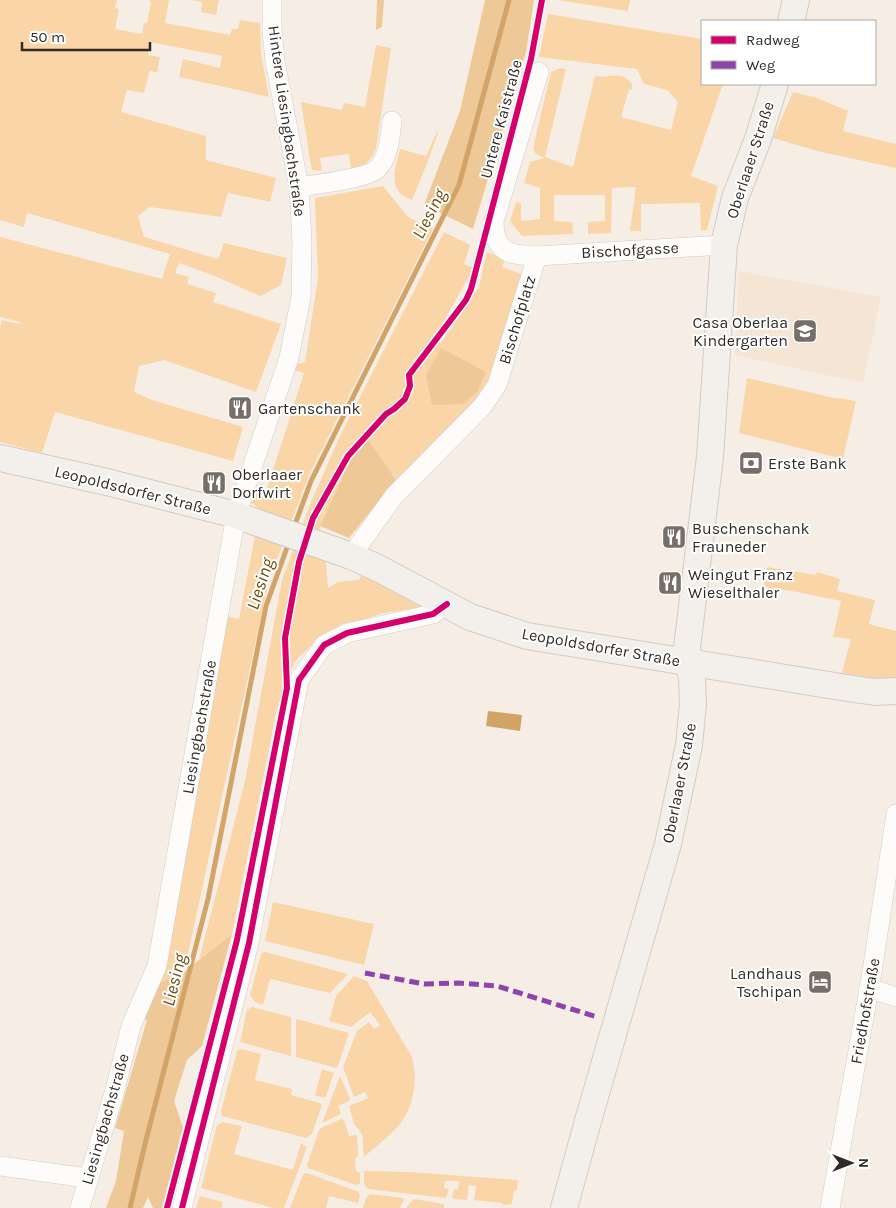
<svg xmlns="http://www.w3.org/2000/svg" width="896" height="1208" viewBox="0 0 896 1208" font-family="Karla,sans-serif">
  <rect width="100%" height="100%" fill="#f6eee5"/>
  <path fill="#f4e5d5" d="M 739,271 L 881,297 L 863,383 L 735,355 Z"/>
  <g fill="#fad5a8">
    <path d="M 0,0 L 117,0 L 115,8 L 119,9 L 115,29 L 142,34 L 144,23 L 147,23 L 151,2 L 149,0 L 169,0 L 165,23 L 230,35 L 232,29 L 238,29 L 240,20 L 260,23 L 261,53 L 269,97 L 179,77 L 183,59 L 220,68 L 222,56 L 150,42 L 148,55 L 160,57 L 157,73 L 150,70 L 144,93 L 127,90 L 121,112 L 206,136 L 206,160 L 276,178 L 270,202 L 228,193 L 221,217 L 150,207 L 138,216 L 144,237 L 218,259 L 224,243 L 287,258 L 281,285 L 260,296 L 217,277 L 179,263 L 175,273 L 189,277 L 187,284 L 216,293 L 213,302 L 281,324 L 256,392 L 164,360 L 139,366 L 134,392 L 152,400 L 243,427 L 233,461 L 55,412 L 42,453 L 0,442 L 0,328 L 2,320 L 19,324 L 20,322 L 0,317 L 0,237 L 162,279 L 170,254 L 27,213 L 24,227 L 0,220 Z"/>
    <path d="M 191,0 L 219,0 L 216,15 L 201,12 L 202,2 Z"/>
    <path d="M 557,0 L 630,0 L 628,11 Z"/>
    <path d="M 548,14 L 702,39 L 702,84 L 723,84 L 691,176 L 718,186 L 707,230 L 701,230 L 700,203 L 641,204 L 641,231 L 630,231 L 636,187 L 612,188 L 611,233 L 588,234 L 588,222 L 605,221 L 605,195 L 554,195 L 554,221 L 572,222 L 573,234 L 522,236 L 510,221 L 516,202 L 521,203 L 521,221 L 540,219 L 540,188 L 524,183 L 530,162 L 544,158 L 535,153 L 533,148 L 551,72 L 560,68 L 566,69 L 545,157 L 573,167 L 595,76 C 607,79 622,69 632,84 L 632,90 L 629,89 L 621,117 L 671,130 L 678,102 L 667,90 L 644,84 L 637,69 L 539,57 Z"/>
    <path d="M 376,45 L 391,48 L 376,149 C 371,161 364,167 351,168 L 349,154 L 320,158 L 322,171 L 312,170 L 311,166 L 301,102 L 342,110 L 344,103 L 365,107 Z"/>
    <path d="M 793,92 L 817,98 L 848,111 L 843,131 L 896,144 L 896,168 L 817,151 L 773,138 Z"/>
    <path d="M 437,132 L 438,133 L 428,161 L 412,200 C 386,191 395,169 400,149 L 426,156 Z"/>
    <path d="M 383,186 L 408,217 L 433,229 L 309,475 L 269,580 L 184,972 L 159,983 L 226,616 L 239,619 L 255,536 L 257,507 L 251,503 L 256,493 L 265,495 L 304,373 L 294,370 L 294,365 L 305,362 L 318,278 L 315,198 Z"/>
    <path d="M 444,232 L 470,245 L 464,264 L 472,267 L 471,273 L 435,337 L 441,343 L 479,287 L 487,252 L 505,259 L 502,267 L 522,274 L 495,370 L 483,395 L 396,480 L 367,441 L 350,461 L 320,526 L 326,562 L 328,588 L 338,582 L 359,580 L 361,575 L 424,607 L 379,614 L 319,638 L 295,661 L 277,708 L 232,934 L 199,960 L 245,781 L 282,580 L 311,502 L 340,436 Z"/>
    <path d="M 747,378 L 839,399 L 839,398 L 856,401 L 843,459 L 739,433 Z"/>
    <path d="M 767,567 L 816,575 L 817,572 L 840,579 L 837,591 L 875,600 L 869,624 L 896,631 L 896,677 L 888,680 L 842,673 L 851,639 L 833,637 L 841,601 L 797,592 L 764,587 Z"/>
    <path d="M 273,902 L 374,924 L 364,965 L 265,941 Z"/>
    <path d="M 263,952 L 265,952 L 348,974 L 330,993 L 270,979 L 263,1005 L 255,1002 L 250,995 L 261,954 Z"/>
    <path d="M 354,976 L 367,981 L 412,1057 C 418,1079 414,1107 399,1125 C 389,1137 375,1147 364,1157 L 362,1134 L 354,1124 L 349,1106 L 368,1098 L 365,1092 L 354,1097 L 343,1067 L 357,1031 L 369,1022 L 374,1029 L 380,1025 L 370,1012 L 351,1027 L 329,1021 L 336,996 Z"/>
    <path d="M 252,1007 L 291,1017 L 291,1056 L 240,1042 L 247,1010 Z"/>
    <path d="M 296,1019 L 349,1033 L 338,1066 L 336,1068 L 296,1057 Z"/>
    <path d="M 242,1049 L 261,1054 L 255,1080 L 292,1089 L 291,1095 L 320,1103 L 322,1105 L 312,1134 L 306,1138 L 222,1116 L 221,1111 L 237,1051 Z"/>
    <path d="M 322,1069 L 334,1073 L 326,1096 L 323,1098 L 315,1095 Z"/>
    <path d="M 340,1076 L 350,1098 L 349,1101 L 338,1106 L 341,1113 L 339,1115 L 322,1123 Z"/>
    <path d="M 341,1119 L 344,1120 L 349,1136 L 357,1135 L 358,1157 L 355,1158 L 356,1171 L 360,1173 L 360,1183 L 356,1185 L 308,1168 L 307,1165 L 319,1130 L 321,1128 Z"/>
    <path d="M 223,1122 L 242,1126 L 234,1154 L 293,1170 L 301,1143 L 307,1147 L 284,1208 L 273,1208 L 201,1188 L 217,1125 Z"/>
    <path d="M 364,1171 L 409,1172 L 518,1180 L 517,1190 L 514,1190 L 512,1204 L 503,1205 L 502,1203 L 474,1200 L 476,1186 L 469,1185 L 467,1200 L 455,1199 L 452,1197 L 454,1189 L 458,1189 L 459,1181 L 445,1181 L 444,1188 L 449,1189 L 447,1196 L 445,1198 L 368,1189 L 364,1184 Z"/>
    <path d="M 307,1173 L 359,1192 L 360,1195 L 358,1203 L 329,1196 L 326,1208 L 290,1208 L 302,1177 L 304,1174 Z"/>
    <path d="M 370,1194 L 403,1198 L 404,1200 L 400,1208 L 363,1208 L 366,1198 Z"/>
    <path d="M 200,1196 L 223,1202 L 222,1208 L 196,1208 Z"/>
    <path d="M 414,1199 L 444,1204 L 444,1208 L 406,1208 Z"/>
  </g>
  <g fill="#efc898">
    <path d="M 377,0 L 384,0 L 382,27 L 376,30 Z"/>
    <path d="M 485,0 L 534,0 L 526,52 L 473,229 L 424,205 L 460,111 Z"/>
    <path d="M 441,348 L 486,372 L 477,392 L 463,404 L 432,405 L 426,375 Z"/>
    <path d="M 368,440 L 396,480 L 349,538 L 320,526 L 350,461 Z"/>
    <path d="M 232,934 L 202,1046 L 187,1060 L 174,1101 L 183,1127 L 162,1208 L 153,1208 L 148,1197 L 143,1208 L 106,1208 L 116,1181 L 124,1131 L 115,1128 L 147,1020 L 142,1018 L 153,998 L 159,983 L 184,972 Z"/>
  </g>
  <path fill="#d3a468" d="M 488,711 L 522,715 L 520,731 L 486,726 Z"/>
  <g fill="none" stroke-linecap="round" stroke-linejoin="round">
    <g stroke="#d3a468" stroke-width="5">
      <path d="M 294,527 L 311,481 L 459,185 L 509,0"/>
      <path d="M 130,1208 L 145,1144 L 208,899 L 266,606 L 289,542"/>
    </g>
    <defs>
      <g id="minor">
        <path d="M 539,72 L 494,221 C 494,253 509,255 537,256 L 724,245"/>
        <path d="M 299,187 C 316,184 366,179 377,169 C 389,158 390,136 392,121"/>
        <path d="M 351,556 L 394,496 L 482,407 L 497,385 L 537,256"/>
        <path d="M 869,988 L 896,997"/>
        <path d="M 0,1166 L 87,1178"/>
        <path d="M 80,1208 L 115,1090 L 131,1026 L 157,966 L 236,515 L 289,358 L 301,297 L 302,242 L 299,187 L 275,61 L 272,30 L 272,0"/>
        <path d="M 182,1208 L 249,943 L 299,680 L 324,645 L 347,633 L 433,614 L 447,604"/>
        <path d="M 830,1208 L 872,972 L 896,814"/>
      </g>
      <g id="secondary">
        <path d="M 791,21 L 796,0"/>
        <path d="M 0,458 L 111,483 L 236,515 L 258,523 L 351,556 L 378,568 L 470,617 L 527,636 L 847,688 L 875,692 L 896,691"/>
        <path d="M 564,1208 L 588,1121 L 668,844 L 689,745 L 693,704 L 692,679 L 687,648 L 710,457 L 724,245 L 735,198 L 758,139 L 775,84"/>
      </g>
    </defs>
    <use href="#minor" stroke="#d1cbc4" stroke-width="20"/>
    <use href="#secondary" stroke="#d1cbc4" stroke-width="28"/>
    <use href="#minor" stroke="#fefcfb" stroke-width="19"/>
    <use href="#secondary" stroke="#f3f0ec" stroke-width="26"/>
    <path stroke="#8e44ad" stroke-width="5" stroke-dasharray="10 5" stroke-linecap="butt" d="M 365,973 L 424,984 L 459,983 L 497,986 L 597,1017"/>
    <defs>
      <g id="cycleway">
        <path d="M 167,1208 L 237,940 L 287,688 L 285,638 L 299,562 L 313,518 L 348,456 L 386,414 L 394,409 L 405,399 L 410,386 L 409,375 L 466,300 L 471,289 L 531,59 L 542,0"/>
        <path d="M 182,1208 L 249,943 L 299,680 L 324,645 L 347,633 L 433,614 L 447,604"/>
      </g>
    </defs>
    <use href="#cycleway" stroke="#fff" stroke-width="9"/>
    <use href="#cycleway" stroke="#d6006c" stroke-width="6"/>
  </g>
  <defs>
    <symbol id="school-square" viewBox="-11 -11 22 22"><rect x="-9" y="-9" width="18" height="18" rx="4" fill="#766f68" stroke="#fff"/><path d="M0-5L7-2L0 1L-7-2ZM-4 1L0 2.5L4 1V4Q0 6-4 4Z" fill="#fff"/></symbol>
    <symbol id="restaurant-square" viewBox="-11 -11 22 22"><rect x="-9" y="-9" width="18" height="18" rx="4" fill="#766f68" stroke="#fff"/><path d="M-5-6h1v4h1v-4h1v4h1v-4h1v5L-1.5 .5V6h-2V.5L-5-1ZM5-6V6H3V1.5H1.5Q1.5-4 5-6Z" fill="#fff"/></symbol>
    <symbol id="bank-square" viewBox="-11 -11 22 22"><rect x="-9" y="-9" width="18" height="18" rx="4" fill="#766f68" stroke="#fff"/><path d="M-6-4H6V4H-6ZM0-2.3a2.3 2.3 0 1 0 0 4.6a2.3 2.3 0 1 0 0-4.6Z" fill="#fff"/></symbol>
    <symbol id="hotel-square" viewBox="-11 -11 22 22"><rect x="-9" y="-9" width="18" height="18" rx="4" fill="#766f68" stroke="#fff"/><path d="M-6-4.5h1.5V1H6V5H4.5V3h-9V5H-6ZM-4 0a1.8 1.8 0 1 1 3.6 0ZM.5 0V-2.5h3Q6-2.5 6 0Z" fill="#fff"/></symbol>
  </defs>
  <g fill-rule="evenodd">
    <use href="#school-square" x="791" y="317" width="28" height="28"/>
    <use href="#restaurant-square" x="226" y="394" width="28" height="28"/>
    <use href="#bank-square" x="737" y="449" width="28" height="28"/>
    <use href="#restaurant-square" x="200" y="469" width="28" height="28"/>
    <use href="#restaurant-square" x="660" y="523" width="28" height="28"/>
    <use href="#restaurant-square" x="656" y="569" width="28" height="28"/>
    <use href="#hotel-square" x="806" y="968" width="28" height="28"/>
  </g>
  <g text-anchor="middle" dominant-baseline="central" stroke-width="4" stroke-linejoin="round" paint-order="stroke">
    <g font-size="16" fill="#312b25" stroke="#fff">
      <text transform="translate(501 119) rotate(-75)">Untere Kaistraße</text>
      <text transform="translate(287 121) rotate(82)">Hintere Liesingbachstraße</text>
      <text transform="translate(750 160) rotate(-72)">Oberlaaer Straße</text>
      <text transform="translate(630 250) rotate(-3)">Bischofgasse</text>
      <text transform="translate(517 320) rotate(-73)">Bischofplatz</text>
      <text transform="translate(133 490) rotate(14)">Leopoldsdorfer Straße</text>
      <text transform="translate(601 647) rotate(10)">Leopoldsdorfer Straße</text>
      <text transform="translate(199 727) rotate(-80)">Liesingbachstraße</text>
      <text transform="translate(679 783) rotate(-79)">Oberlaaer Straße</text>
      <text transform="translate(865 1011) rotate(-80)">Friedhofstraße</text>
      <text transform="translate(105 1119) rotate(-74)">Liesingbachstraße</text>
    </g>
    <g font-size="16" fill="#312b25" stroke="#fff" text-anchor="start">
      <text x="788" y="322" text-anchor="end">Casa Oberlaa<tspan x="788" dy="18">Kindergarten</tspan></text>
      <text x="258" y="408">Gartenschank</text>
      <text x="768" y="463">Erste Bank</text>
      <text x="232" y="474">Oberlaaer<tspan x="232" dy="18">Dorfwirt</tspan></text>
      <text x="692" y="528">Buschenschank<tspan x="692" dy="18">Frauneder</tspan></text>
      <text x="688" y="574">Weingut Franz<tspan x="688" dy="18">Wieselthaler</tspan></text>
      <text x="802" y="973" text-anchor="end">Landhaus<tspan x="802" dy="18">Tschipan</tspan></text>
    </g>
    <g font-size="18" font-style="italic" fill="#73490a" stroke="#fff">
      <text transform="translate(429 214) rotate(-63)">Liesing</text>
      <text transform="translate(260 584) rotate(-72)">Liesing</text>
      <text transform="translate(174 980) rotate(-76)">Liesing</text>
    </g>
  </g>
  <rect x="701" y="20" width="175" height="65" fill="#ffffff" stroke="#adaaa8"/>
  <rect x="711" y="36" width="25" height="8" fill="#d6006c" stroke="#adaaa8"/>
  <text x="746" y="45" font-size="15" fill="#312b25">Radweg</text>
  <rect x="711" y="61" width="25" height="8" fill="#8e44ad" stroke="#adaaa8"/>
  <text x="746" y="70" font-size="15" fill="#312b25">Weg</text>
  <g transform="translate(851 1163) rotate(90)" stroke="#ffffff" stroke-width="4" paint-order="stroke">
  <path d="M0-4L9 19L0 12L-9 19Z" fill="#312b25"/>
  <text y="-8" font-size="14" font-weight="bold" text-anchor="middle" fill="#312b25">N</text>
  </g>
  <path d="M22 42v8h128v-8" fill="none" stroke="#312b25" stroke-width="2.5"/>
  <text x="30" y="42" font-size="15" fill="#312b25" stroke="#ffffff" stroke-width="4" paint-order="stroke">50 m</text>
</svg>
